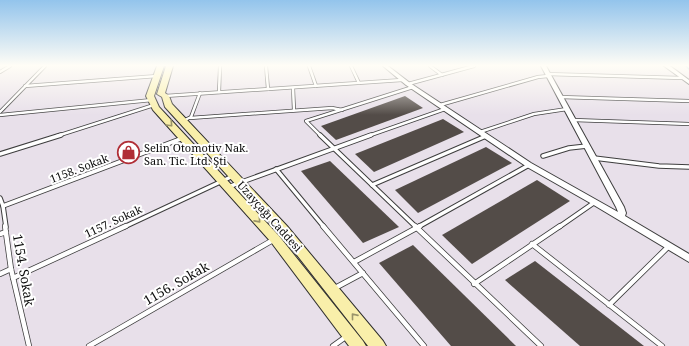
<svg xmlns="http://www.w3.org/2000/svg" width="689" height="346" viewBox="0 0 689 346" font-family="'Noto Serif',serif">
  <rect width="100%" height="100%" fill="#fefaeb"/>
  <path fill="#e8e0ea" d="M 0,66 L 684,66 L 689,70 L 689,346 L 0,346 Z"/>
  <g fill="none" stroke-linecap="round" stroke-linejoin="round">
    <path stroke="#4090c3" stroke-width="1.5" d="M 686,66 L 689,69"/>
  </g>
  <g fill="#534c48">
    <path d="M 405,96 L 423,108 L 336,140 L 321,126 Z"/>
    <path d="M 443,119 L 464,132 L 374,172 L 355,154 Z"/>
    <path d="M 486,147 L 512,163 L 418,213 L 395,190 Z"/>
    <path d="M 330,161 L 399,227 L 363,243 L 301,171 Z"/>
    <path d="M 537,180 L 570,201 L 472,264 L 442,235 Z"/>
    <path d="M 413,245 L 516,346 L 451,346 L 379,263 Z"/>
    <path d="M 535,261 L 644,346 L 580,346 L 505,280 Z"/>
  </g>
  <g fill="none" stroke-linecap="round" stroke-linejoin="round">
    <defs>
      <g id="lane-far2">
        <path d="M 266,66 L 268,89"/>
        <path d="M 309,66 L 316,86"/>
        <path d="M 351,66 L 359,83"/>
        <path d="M 430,66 L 442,75"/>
        <path d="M 0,72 L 10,66"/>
        <path d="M 547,74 L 682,78"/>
        <path d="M 408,84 L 474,66"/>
        <path d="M 25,86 L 157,76"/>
        <path d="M 293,88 L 294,110"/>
        <path d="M 219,92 L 220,66"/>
        <path d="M 165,96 L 402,80"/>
        <path d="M 560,97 L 689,101"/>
        <path d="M 440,105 L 538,77 L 548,76"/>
        <path d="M 0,112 L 45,66"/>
        <path d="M 0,115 L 152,100"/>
        <path d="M 190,118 L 332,108 L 342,110"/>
        <path d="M 573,120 L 689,124"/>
        <path d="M 183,121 L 191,117 L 200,93"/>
        <path d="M 480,132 L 534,114 L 567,109"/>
        <path d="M 57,136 L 154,105"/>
        <path d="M 321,136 L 306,121 L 413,87"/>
        <path d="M 368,136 L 445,109"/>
      </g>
      <g id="lane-far1">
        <path d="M 320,135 L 416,227"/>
        <path d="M 0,154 L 61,135"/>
        <path d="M 543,156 L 569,148 L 587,146"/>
        <path d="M 594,158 L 659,166 L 689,167"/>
        <path d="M 276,169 L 324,227"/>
        <path d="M 372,185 L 486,136"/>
        <path d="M 228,187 L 371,135"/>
        <path d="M 0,198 L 3,206 L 6,227"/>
        <path d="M 3,206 L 183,138"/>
        <path d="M 124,227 L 233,176"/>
        <path d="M 418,227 L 529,165"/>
        <path d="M 559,227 L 595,202"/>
      </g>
      <g id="lane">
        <path d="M 5,226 L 11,269 L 29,346"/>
        <path d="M 323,226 L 424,346"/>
        <path d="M 415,226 L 541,346"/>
        <path d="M 0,234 L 6,232"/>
        <path d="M 532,244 L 662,346"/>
        <path d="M 354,262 L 420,226"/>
        <path d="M 0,274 L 11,269"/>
        <path d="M 13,278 L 126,226"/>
        <path d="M 474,284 L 560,226"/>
        <path d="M 335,288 L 363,273"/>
        <path d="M 609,305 L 669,246"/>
        <path d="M 89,346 L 273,240"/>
        <path d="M 333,346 L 347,336"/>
      </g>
      <g id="street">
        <path d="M 383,66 L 388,66 L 410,83 L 531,163 L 618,212 L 616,207 L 541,66 L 546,66 L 624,207 L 626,213 L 625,216 L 689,254 L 689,262 L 592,204 L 527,167 L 406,85 Z"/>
        <path d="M 664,66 L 670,66 L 689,80 L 689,84 Z"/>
      </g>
      <g id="secondary">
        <path d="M 157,66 L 164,66 L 154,96 L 159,107 L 279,236 L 363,341 L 366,346 L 349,346 L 271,242 L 153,110 L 146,96 Z"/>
        <path d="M 166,66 L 173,66 L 165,93 L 169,96 L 172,104 L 287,226 L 383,341 L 386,346 L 368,346 L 279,232 L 165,107 L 162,97 L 157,94 Z"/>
      </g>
    </defs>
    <use href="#lane-far2" stroke="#3e3e3e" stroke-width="4"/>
    <use href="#lane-far1" stroke="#3e3e3e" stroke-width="5.5"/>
    <use href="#lane" stroke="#3e3e3e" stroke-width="6"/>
    <use href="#street" stroke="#3e3e3e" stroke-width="2"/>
    <use href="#secondary" stroke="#2d2d2d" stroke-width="2"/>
    <use href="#lane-far2" stroke="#fff" stroke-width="2.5"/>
    <use href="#lane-far1" stroke="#fff" stroke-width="3.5"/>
    <use href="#lane" stroke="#fff" stroke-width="4.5"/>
    <use href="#street" fill="#fff" fill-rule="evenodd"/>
    <use href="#secondary" fill="#f9efaa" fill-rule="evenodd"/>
  </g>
  <defs><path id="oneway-chevron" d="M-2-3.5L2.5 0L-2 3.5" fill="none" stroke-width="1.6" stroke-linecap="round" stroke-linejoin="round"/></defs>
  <g stroke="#9a946a">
    <use href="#oneway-chevron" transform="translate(170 124) rotate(47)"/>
    <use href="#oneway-chevron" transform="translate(258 220) rotate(48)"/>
    <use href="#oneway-chevron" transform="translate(354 316) rotate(-129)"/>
  </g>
  <linearGradient id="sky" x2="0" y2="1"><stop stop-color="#93c4ec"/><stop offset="0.57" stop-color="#fffdf6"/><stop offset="1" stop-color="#fffdf6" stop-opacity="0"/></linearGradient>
  <rect width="689" height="115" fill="url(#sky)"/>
  <defs>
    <symbol id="shop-ring" viewBox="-11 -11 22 22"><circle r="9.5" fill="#fff" stroke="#b02e36" stroke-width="1.5"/><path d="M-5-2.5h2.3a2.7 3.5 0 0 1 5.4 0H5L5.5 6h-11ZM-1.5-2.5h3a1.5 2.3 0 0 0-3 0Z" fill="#b02e36"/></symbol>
  </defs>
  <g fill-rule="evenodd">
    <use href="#shop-ring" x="116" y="140" width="25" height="25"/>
  </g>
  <g text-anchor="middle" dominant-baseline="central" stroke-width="4" stroke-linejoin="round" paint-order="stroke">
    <g font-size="11" fill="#0b0b0b" stroke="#fff" text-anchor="start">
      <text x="144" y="147">Selin Otomotiv Nak.<tspan x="144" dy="13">San. Tic. Ltd. Şti</tspan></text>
    </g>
    <g font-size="11" fill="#0b0b0b" stroke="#fff">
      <text transform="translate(79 168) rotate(-21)">1158. Sokak</text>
      <text transform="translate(270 216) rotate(48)">Uzayçağı Caddesi</text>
      <text transform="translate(113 221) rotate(-25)">1157. Sokak</text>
    </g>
    <g font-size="13" fill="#0b0b0b" stroke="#fff">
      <text transform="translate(24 270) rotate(80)">1154. Sokak</text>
      <text transform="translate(176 283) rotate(-30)">1156. Sokak</text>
    </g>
  </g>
</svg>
